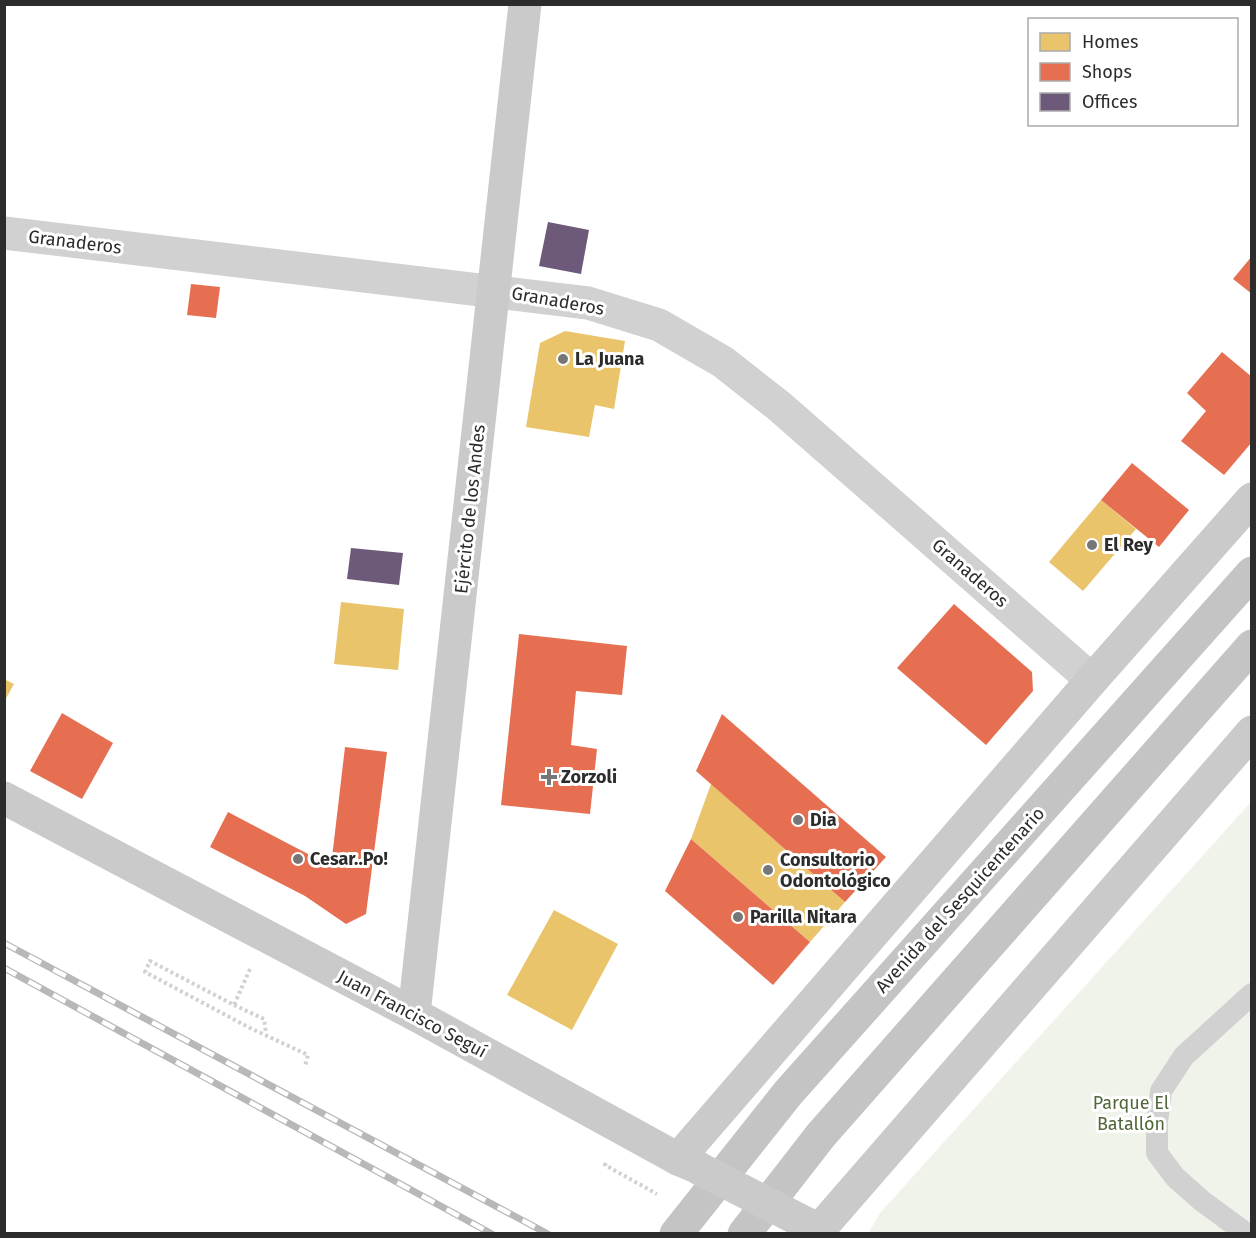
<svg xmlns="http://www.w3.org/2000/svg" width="1256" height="1238" viewBox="0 0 1256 1238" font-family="'Fira Sans',sans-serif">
  <rect width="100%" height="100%" fill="#fff"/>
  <path fill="#f0f3ea" d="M 1251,802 L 1251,1233 L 868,1234 L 880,1213 Z"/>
  <g fill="#e9c46a">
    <path d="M 565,331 L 625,341 L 614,409 L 595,405 L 589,437 L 526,427 L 540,343 Z"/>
    <path d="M 1101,500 L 1136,529 L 1083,591 L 1049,562 Z"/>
    <path d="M 341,602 L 404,609 L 398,670 L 334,664 Z"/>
    <path d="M 4,679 L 14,684 L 4,702 Z"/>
    <path d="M 711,784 L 845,902 L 810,942 L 691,839 Z"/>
    <path d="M 554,910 L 618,944 L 572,1030 L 507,995 Z"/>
  </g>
  <g fill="#e76f51">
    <path d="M 1252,256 L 1252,294 L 1233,279 Z"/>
    <path d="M 191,284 L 220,287 L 216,318 L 187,315 Z"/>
    <path d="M 1222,352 L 1252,377 L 1252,442 L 1224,475 L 1181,441 L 1206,411 L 1187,393 Z"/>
    <path d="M 1132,463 L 1189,510 L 1159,547 L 1101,500 Z"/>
    <path d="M 954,604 L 1032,672 L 1033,691 L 986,745 L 897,668 Z"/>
    <path d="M 519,634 L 627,646 L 622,695 L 576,691 L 571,745 L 597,749 L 590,814 L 501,805 Z"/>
    <path d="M 62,713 L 113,743 L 82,799 L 30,771 Z"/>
    <path d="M 722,714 L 886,857 L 845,902 L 696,771 Z"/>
    <path d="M 345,747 L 387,752 L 366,914 L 346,924 L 305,896 L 210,847 L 228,812 L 331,866 Z"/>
    <path d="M 691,839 L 810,942 L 773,985 L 665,891 Z"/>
  </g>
  <g fill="#6d597a">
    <path d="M 548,222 L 589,230 L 581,274 L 539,266 Z"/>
    <path d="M 351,548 L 403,553 L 399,585 L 347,579 Z"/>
  </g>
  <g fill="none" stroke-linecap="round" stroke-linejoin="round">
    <g stroke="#d1d1d1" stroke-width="4" stroke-dasharray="3 3" stroke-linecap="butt">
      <path d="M 250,969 L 234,1005 L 150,961 L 145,972 L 250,1028 L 308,1055 L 305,1066"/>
      <path d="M 234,1005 L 264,1019 L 266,1033"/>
      <path d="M 606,1163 L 605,1165 L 657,1194"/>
    </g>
    <path stroke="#d1d1d1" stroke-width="22" d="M 1247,1234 L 1202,1201 L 1175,1177 L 1157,1153 L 1157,1122 L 1161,1091 L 1184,1056 L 1252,994"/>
    <path stroke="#d1d1d1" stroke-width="33" d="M 4,233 L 588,303 L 659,325 L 723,362 L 779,406 L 1092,680"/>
    <g stroke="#cacaca" stroke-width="33">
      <path d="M 4,798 L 414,1014 L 678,1159 L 697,1167"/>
      <path d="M 414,1014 L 525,4"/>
      <path d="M 678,1159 L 1092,680 L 1252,499"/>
      <path d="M 819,1230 L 1252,732"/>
    </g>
    <g stroke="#c4c4c4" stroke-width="33">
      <path d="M 676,1234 L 788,1093 L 1252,573"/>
      <path d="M 744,1234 L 821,1135 L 1252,646"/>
    </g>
    <defs>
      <g id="rail">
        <path d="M 4,943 L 548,1234"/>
        <path d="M 4,968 L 492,1234"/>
      </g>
    </defs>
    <use href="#rail" stroke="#b8b8b8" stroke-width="7"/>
    <use href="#rail" stroke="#fff" stroke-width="4.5" stroke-dasharray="14" stroke-linecap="butt"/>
    <path stroke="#cacaca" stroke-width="33" d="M 700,1169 L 819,1230"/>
  </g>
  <g fill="#767676" stroke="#fff" stroke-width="2">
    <circle cx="563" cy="359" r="6"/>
    <circle cx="1092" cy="545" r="6"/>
    <path d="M546 768h6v6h6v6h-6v6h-6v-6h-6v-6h6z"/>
    <circle cx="798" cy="820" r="6"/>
    <circle cx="298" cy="859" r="6"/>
    <circle cx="768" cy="870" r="6"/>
    <circle cx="738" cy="917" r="6"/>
  </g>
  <g text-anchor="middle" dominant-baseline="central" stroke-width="6" stroke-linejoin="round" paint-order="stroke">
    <g font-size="18" fill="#2c2c2c" stroke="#fff">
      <text transform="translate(75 242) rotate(7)">Granaderos</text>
      <text transform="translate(558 301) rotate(10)">Granaderos</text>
      <text transform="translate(470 509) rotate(-84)">Ejército de los Andes</text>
      <text transform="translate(970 573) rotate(41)">Granaderos</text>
      <text transform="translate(960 900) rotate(-48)">Avenida del Sesquicentenario</text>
      <text transform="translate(412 1014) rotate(28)">Juan Francisco Seguí</text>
    </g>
    <g font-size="18" font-weight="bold" fill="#2c2c2c" stroke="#fff" text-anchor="start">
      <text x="575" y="359">La Juana</text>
      <text x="1104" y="545">El Rey</text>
      <text x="561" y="777">Zorzoli</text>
      <text x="810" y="820">Dia</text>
      <text x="310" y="859">Cesar..Po!</text>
      <text x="780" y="860">Consultorio<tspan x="780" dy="21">Odontológico</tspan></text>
      <text x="750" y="917">Parilla Nitara</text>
    </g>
    <g font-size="18" fill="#51673a" stroke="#fff">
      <text x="1131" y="1103">Parque El<tspan x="1131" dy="21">Batallón</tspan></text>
    </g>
  </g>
  <rect width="1256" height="1238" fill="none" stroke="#2c2c2c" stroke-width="12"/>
  <rect x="1028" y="18" width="210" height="108" fill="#ffffff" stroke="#ababab" stroke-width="1.5"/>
  <rect x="1040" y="33" width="30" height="18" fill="#e9c46a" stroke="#ababab" stroke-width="1.5"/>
  <text x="1082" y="48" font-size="18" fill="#2c2c2c">Homes</text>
  <rect x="1040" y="63" width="30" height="18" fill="#e76f51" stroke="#ababab" stroke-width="1.5"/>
  <text x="1082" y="78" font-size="18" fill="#2c2c2c">Shops</text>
  <rect x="1040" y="93" width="30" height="18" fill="#6d597a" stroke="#ababab" stroke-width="1.5"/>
  <text x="1082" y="108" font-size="18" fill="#2c2c2c">Offices</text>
</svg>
